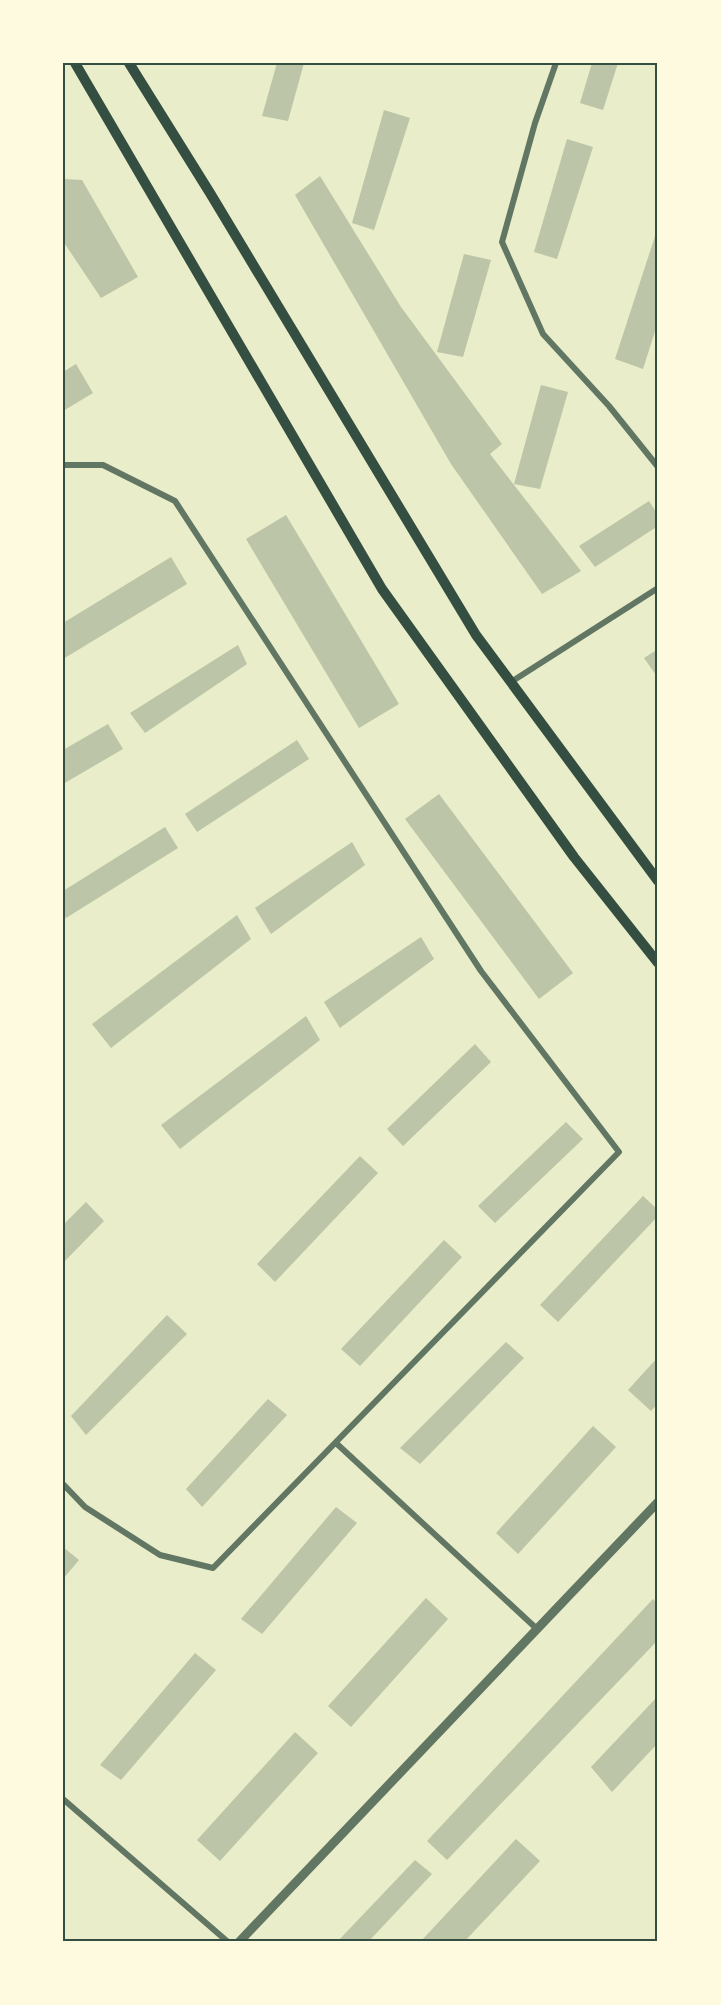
<svg xmlns="http://www.w3.org/2000/svg" width="721" height="2005" viewBox="0 0 721 2005" font-family="Quicksand,sans-serif">
  <rect width="100%" height="100%" fill="#e9edc9"/>
  <g fill="#bcc5a7">
    <path d="M 277,63 L 304,63 L 288,121 L 262,116 Z"/>
    <path d="M 592,63 L 618,63 L 603,110 L 580,103 Z"/>
    <path d="M 384,110 L 410,118 L 374,230 L 352,223 Z"/>
    <path d="M 567,139 L 593,147 L 557,259 L 534,252 Z"/>
    <path d="M 320,176 L 401,307 L 502,444 L 490,454 L 581,571 L 542,594 L 451,464 L 295,195 Z"/>
    <path d="M 63,179 L 82,180 L 138,277 L 101,298 L 63,241 Z"/>
    <path d="M 658,227 L 658,322 L 643,369 L 615,359 Z"/>
    <path d="M 464,254 L 491,260 L 463,357 L 437,352 Z"/>
    <path d="M 76,364 L 93,393 L 63,411 L 63,372 Z"/>
    <path d="M 541,385 L 568,392 L 540,489 L 514,484 Z"/>
    <path d="M 649,501 L 658,515 L 658,526 L 595,567 L 579,546 Z"/>
    <path d="M 286,515 L 399,704 L 359,728 L 246,539 Z"/>
    <path d="M 171,557 L 187,584 L 63,659 L 63,623 Z"/>
    <path d="M 238,645 L 247,664 L 145,733 L 130,713 Z"/>
    <path d="M 658,649 L 658,678 L 644,658 Z"/>
    <path d="M 108,724 L 123,749 L 63,784 L 63,750 Z"/>
    <path d="M 297,740 L 309,759 L 197,832 L 185,814 Z"/>
    <path d="M 439,794 L 573,973 L 539,999 L 405,819 Z"/>
    <path d="M 165,827 L 178,848 L 66,918 L 63,914 L 63,891 Z"/>
    <path d="M 352,842 L 365,865 L 271,934 L 255,908 Z"/>
    <path d="M 237,915 L 251,939 L 111,1048 L 92,1024 Z"/>
    <path d="M 421,937 L 434,959 L 340,1028 L 324,1002 Z"/>
    <path d="M 306,1016 L 320,1040 L 180,1149 L 161,1125 Z"/>
    <path d="M 475,1044 L 491,1062 L 403,1146 L 387,1129 Z"/>
    <path d="M 566,1122 L 583,1139 L 495,1223 L 478,1206 Z"/>
    <path d="M 360,1156 L 378,1173 L 275,1282 L 257,1264 Z"/>
    <path d="M 643,1196 L 658,1210 L 658,1216 L 558,1322 L 540,1305 Z"/>
    <path d="M 86,1202 L 104,1221 L 63,1263 L 63,1225 Z"/>
    <path d="M 444,1240 L 462,1257 L 360,1366 L 341,1349 Z"/>
    <path d="M 167,1315 L 187,1334 L 86,1435 L 71,1416 Z"/>
    <path d="M 506,1342 L 524,1358 L 420,1464 L 400,1448 Z"/>
    <path d="M 658,1357 L 658,1403 L 651,1411 L 628,1390 Z"/>
    <path d="M 268,1399 L 287,1415 L 202,1507 L 186,1489 Z"/>
    <path d="M 593,1426 L 616,1447 L 518,1554 L 496,1533 Z"/>
    <path d="M 336,1507 L 357,1523 L 262,1634 L 241,1619 Z"/>
    <path d="M 63,1547 L 79,1560 L 63,1579 Z"/>
    <path d="M 426,1598 L 448,1619 L 351,1727 L 328,1706 Z"/>
    <path d="M 653,1599 L 658,1604 L 658,1640 L 447,1860 L 427,1841 Z"/>
    <path d="M 195,1653 L 216,1670 L 121,1780 L 100,1765 Z"/>
    <path d="M 658,1696 L 658,1743 L 612,1792 L 591,1767 Z"/>
    <path d="M 295,1732 L 318,1753 L 220,1861 L 197,1840 Z"/>
    <path d="M 516,1839 L 540,1861 L 464,1942 L 424,1942 L 422,1940 Z"/>
    <path d="M 415,1860 L 432,1874 L 368,1942 L 337,1942 Z"/>
  </g>
  <g fill="none" stroke-linecap="round" stroke-linejoin="round">
    <g stroke="#617663" stroke-width="6">
      <path d="M 556,63 L 535,123 L 502,242 L 543,334 L 609,406 L 658,467"/>
      <path d="M 63,465 L 103,465 L 175,501 L 481,971 L 619,1152 L 213,1568 L 160,1555 L 85,1507 L 63,1484"/>
      <path d="M 511,682 L 658,588"/>
      <path d="M 336,1443 L 537,1629"/>
      <path d="M 63,1799 L 228,1942"/>
    </g>
    <path stroke="#617663" stroke-width="9" d="M 239,1942 L 658,1502"/>
    <g stroke="#344e41" stroke-width="10">
      <path d="M 75,63 L 382,589 L 574,857 L 658,963"/>
      <path d="M 129,63 L 210,193 L 476,635 L 658,881"/>
    </g>
  </g>
  <rect width="721" height="2005" fill="none" stroke="#fefae0" stroke-width="129"/>
  <rect x="64" y="64" width="592" height="1876" fill="none" stroke="#344e41" stroke-width="2"/>
</svg>
